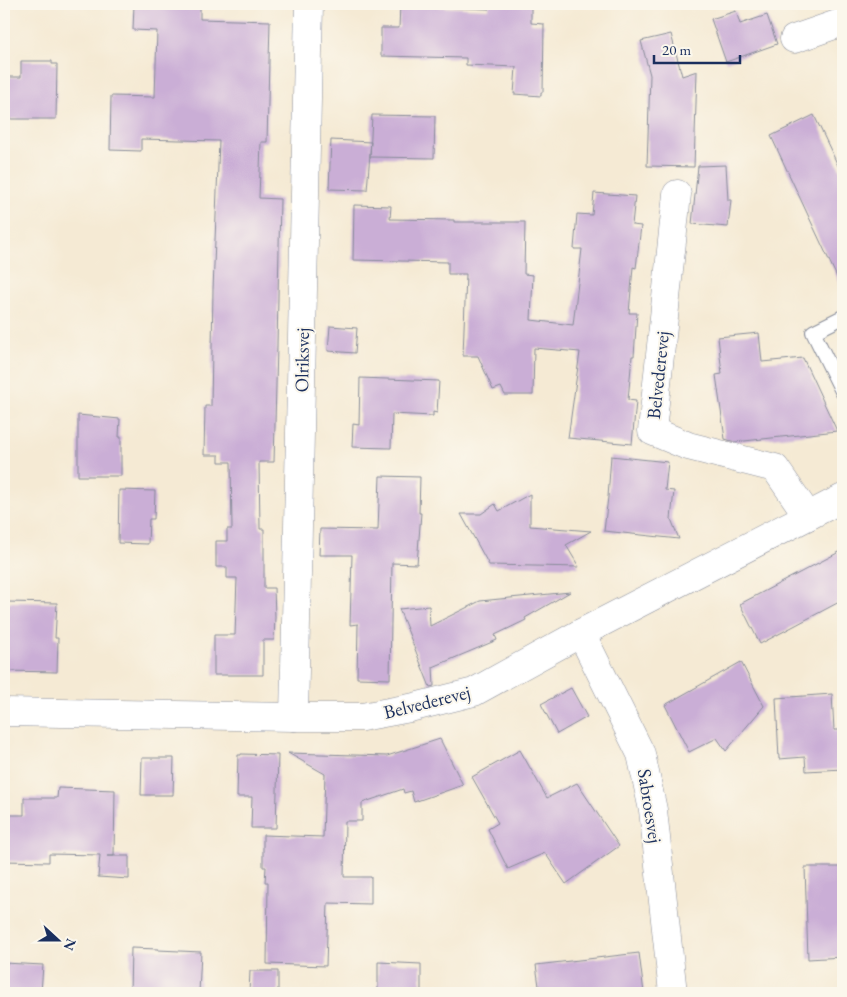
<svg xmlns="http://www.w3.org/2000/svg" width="847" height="997" viewBox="0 0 847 997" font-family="'EB Garamond',serif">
  <rect width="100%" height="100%" fill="#fbf7ec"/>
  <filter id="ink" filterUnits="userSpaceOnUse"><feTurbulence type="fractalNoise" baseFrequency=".02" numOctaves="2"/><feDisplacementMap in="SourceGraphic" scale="10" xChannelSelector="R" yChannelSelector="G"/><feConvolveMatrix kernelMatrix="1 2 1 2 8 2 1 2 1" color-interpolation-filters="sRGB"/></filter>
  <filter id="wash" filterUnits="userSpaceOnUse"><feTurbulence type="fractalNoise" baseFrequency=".0096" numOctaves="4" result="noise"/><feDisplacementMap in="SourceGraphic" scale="20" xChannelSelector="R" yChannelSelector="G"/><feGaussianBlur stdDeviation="1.12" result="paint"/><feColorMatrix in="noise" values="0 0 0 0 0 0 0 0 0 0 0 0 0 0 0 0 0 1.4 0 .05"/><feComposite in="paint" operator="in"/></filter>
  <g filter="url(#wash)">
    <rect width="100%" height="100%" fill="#f5ead4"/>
    <g id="blocks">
      <g fill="#caaed6">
        <path d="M 134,4 L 200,4 L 200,19 L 270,21 L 267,142 L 261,142 L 259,198 L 280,199 L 277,346 L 274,462 L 259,462 L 260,529 L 264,529 L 264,588 L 274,588 L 275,617 L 274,640 L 263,640 L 263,675 L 214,675 L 214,635 L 235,635 L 237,578 L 227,578 L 227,567 L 216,567 L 216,541 L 227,541 L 227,529 L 232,529 L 231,462 L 219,462 L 219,455 L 204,455 L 205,406 L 211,406 L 213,290 L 219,141 L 141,139 L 141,151 L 110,150 L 111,96 L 155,97 L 157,31 L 133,30 Z"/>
        <path d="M 400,4 L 439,4 L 439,7 L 489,9 L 489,4 L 531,5 L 531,23 L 544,24 L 543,92 L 541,92 L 541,96 L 514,94 L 516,67 L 466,65 L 466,58 L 381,56 L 381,28 L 399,28 Z"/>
        <path d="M 736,11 L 740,24 L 767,15 L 777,44 L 726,62 L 711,19 Z"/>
        <path d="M 671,34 L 682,76 L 697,71 L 694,167 L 647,166 L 650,75 L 641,41 Z"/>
        <path d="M 21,61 L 52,61 L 52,64 L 57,64 L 56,119 L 4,119 L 4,77 L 21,77 Z"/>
        <path d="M 372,115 L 435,116 L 434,158 L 370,157 Z"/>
        <path d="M 814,115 L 843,176 L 843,290 L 771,136 Z"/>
        <path d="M 331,140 L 371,142 L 367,190 L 329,189 Z"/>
        <path d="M 726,165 L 728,200 L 731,200 L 728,227 L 692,224 L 698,166 Z"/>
        <path d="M 594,193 L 635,196 L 632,225 L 641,226 L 636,268 L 633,267 L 629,313 L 637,313 L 634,356 L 632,356 L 628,400 L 636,401 L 632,444 L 568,438 L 580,352 L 534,348 L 533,395 L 505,395 L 501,387 L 493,390 L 478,356 L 463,356 L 466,274 L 448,274 L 448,262 L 353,260 L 354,205 L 391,206 L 390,219 L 454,220 L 454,222 L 525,222 L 524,274 L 533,275 L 531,320 L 573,325 L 582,249 L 574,249 L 577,214 L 592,215 Z"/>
        <path d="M 330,326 L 357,328 L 355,353 L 328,351 Z"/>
        <path d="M 759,333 L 762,362 L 803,358 L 837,431 L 735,442 L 725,439 L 716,375 L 722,374 L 718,337 Z"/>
        <path d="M 360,378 L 439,381 L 437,413 L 433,412 L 433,416 L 392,414 L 391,448 L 352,447 L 353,424 L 359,425 Z"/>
        <path d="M 78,415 L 120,419 L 119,437 L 121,437 L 121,476 L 78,476 Z"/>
        <path d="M 611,456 L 668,462 L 665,490 L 674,491 L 671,519 L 679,539 L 604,531 L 608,497 Z"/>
        <path d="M 380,476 L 420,477 L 419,513 L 421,513 L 417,564 L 392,563 L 390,679 L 357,678 L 358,624 L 350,625 L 352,555 L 319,555 L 320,529 L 378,530 Z"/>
        <path d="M 119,490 L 155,491 L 154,519 L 149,519 L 148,544 L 118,543 Z"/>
        <path d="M 530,494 L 530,526 L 591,531 L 566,545 L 579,567 L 489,565 L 461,514 L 481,514 L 495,504 L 499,511 Z"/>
        <path d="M 843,550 L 843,600 L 760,644 L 740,604 Z"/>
        <path d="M 570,592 L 525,618 L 526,620 L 495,635 L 497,640 L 433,667 L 434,686 L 430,687 L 399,609 L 429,606 L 430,626 L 480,601 Z"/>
        <path d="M 7,602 L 57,603 L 55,638 L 58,638 L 57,672 L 6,671 Z"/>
        <path d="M 741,662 L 764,706 L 726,751 L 717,738 L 689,752 L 665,705 Z"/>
        <path d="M 571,688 L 587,717 L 557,734 L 541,704 Z"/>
        <path d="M 832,694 L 834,730 L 843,730 L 843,769 L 806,771 L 805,757 L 779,759 L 776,698 Z"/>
        <path d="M 440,739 L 463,785 L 414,802 L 411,791 L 404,793 L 403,789 L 362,803 L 362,821 L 345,821 L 344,877 L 371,877 L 371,904 L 328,903 L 326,966 L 267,964 L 268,882 L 265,882 L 266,867 L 263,867 L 263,835 L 323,837 L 325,774 L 288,753 L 387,756 Z"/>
        <path d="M 520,750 L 547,798 L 577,783 L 619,846 L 566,884 L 545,853 L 508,869 L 488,829 L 498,823 L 472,777 Z"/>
        <path d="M 241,754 L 278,755 L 276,828 L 251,828 L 252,797 L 237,797 L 238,755 L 241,755 Z"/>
        <path d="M 142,758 L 174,758 L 173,795 L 141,795 Z"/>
        <path d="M 58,788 L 115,790 L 114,856 L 107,856 L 129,856 L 129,879 L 98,877 L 100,855 L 49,854 L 49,862 L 4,861 L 4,815 L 24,815 L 24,798 L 57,798 Z"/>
        <path d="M 805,867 L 843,867 L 843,957 L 808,959 Z"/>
        <path d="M 131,948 L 158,949 L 158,950 L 201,952 L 199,993 L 130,993 Z"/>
        <path d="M 639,953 L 644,993 L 540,993 L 536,965 Z"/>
        <path d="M 378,962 L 421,964 L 421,993 L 378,993 Z"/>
        <path d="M 4,963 L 43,965 L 41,993 L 4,993 Z"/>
        <path d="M 250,971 L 278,971 L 278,993 L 249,993 Z"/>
      </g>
    </g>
  </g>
  <g filter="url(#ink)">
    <use href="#blocks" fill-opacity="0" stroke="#888c99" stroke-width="1"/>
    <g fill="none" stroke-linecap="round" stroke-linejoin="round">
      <defs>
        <path id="lane" d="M 843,317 L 813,332 L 843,393"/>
        <g id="street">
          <path d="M 794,39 L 843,22"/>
          <path d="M 677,194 L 652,431 L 688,446 L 775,468 L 808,516"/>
          <path d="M 581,633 L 641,754 L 653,810 L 673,993"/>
          <path d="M 4,712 L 294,717 L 362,717 L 410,708 L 474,692 L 581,633 L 843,498"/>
          <path d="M 294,717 L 309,4"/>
        </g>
      </defs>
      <use href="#lane" stroke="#888c99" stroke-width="16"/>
      <use href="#street" stroke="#888c99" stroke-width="29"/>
      <use href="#lane" stroke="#fff" stroke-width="14"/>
      <use href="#street" stroke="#fff" stroke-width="28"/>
    </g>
  </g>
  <g text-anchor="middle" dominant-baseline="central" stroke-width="4" stroke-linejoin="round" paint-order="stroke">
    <g font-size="19" fill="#1b2f5e" stroke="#fbf7ec">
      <text transform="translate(302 360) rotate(-89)">Olriksvej</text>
      <text transform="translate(658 375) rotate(-84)">Belvederevej</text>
      <text transform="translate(427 702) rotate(-14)">Belvederevej</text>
      <text transform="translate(650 806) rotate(81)">Sabroesvej</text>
    </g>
  </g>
  <rect width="847" height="997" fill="none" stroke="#fbf7ec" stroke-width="20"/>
  <g transform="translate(58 940) rotate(111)" stroke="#fbf7ec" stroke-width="4" paint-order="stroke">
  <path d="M0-4L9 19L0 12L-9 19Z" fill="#1b2f5e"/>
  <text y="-8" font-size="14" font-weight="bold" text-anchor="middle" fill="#1b2f5e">N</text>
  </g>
  <path d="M654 55v8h86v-8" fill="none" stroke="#1b2f5e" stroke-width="2.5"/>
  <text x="662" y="55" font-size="15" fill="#1b2f5e" stroke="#fbf7ec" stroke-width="4" paint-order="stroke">20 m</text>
</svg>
